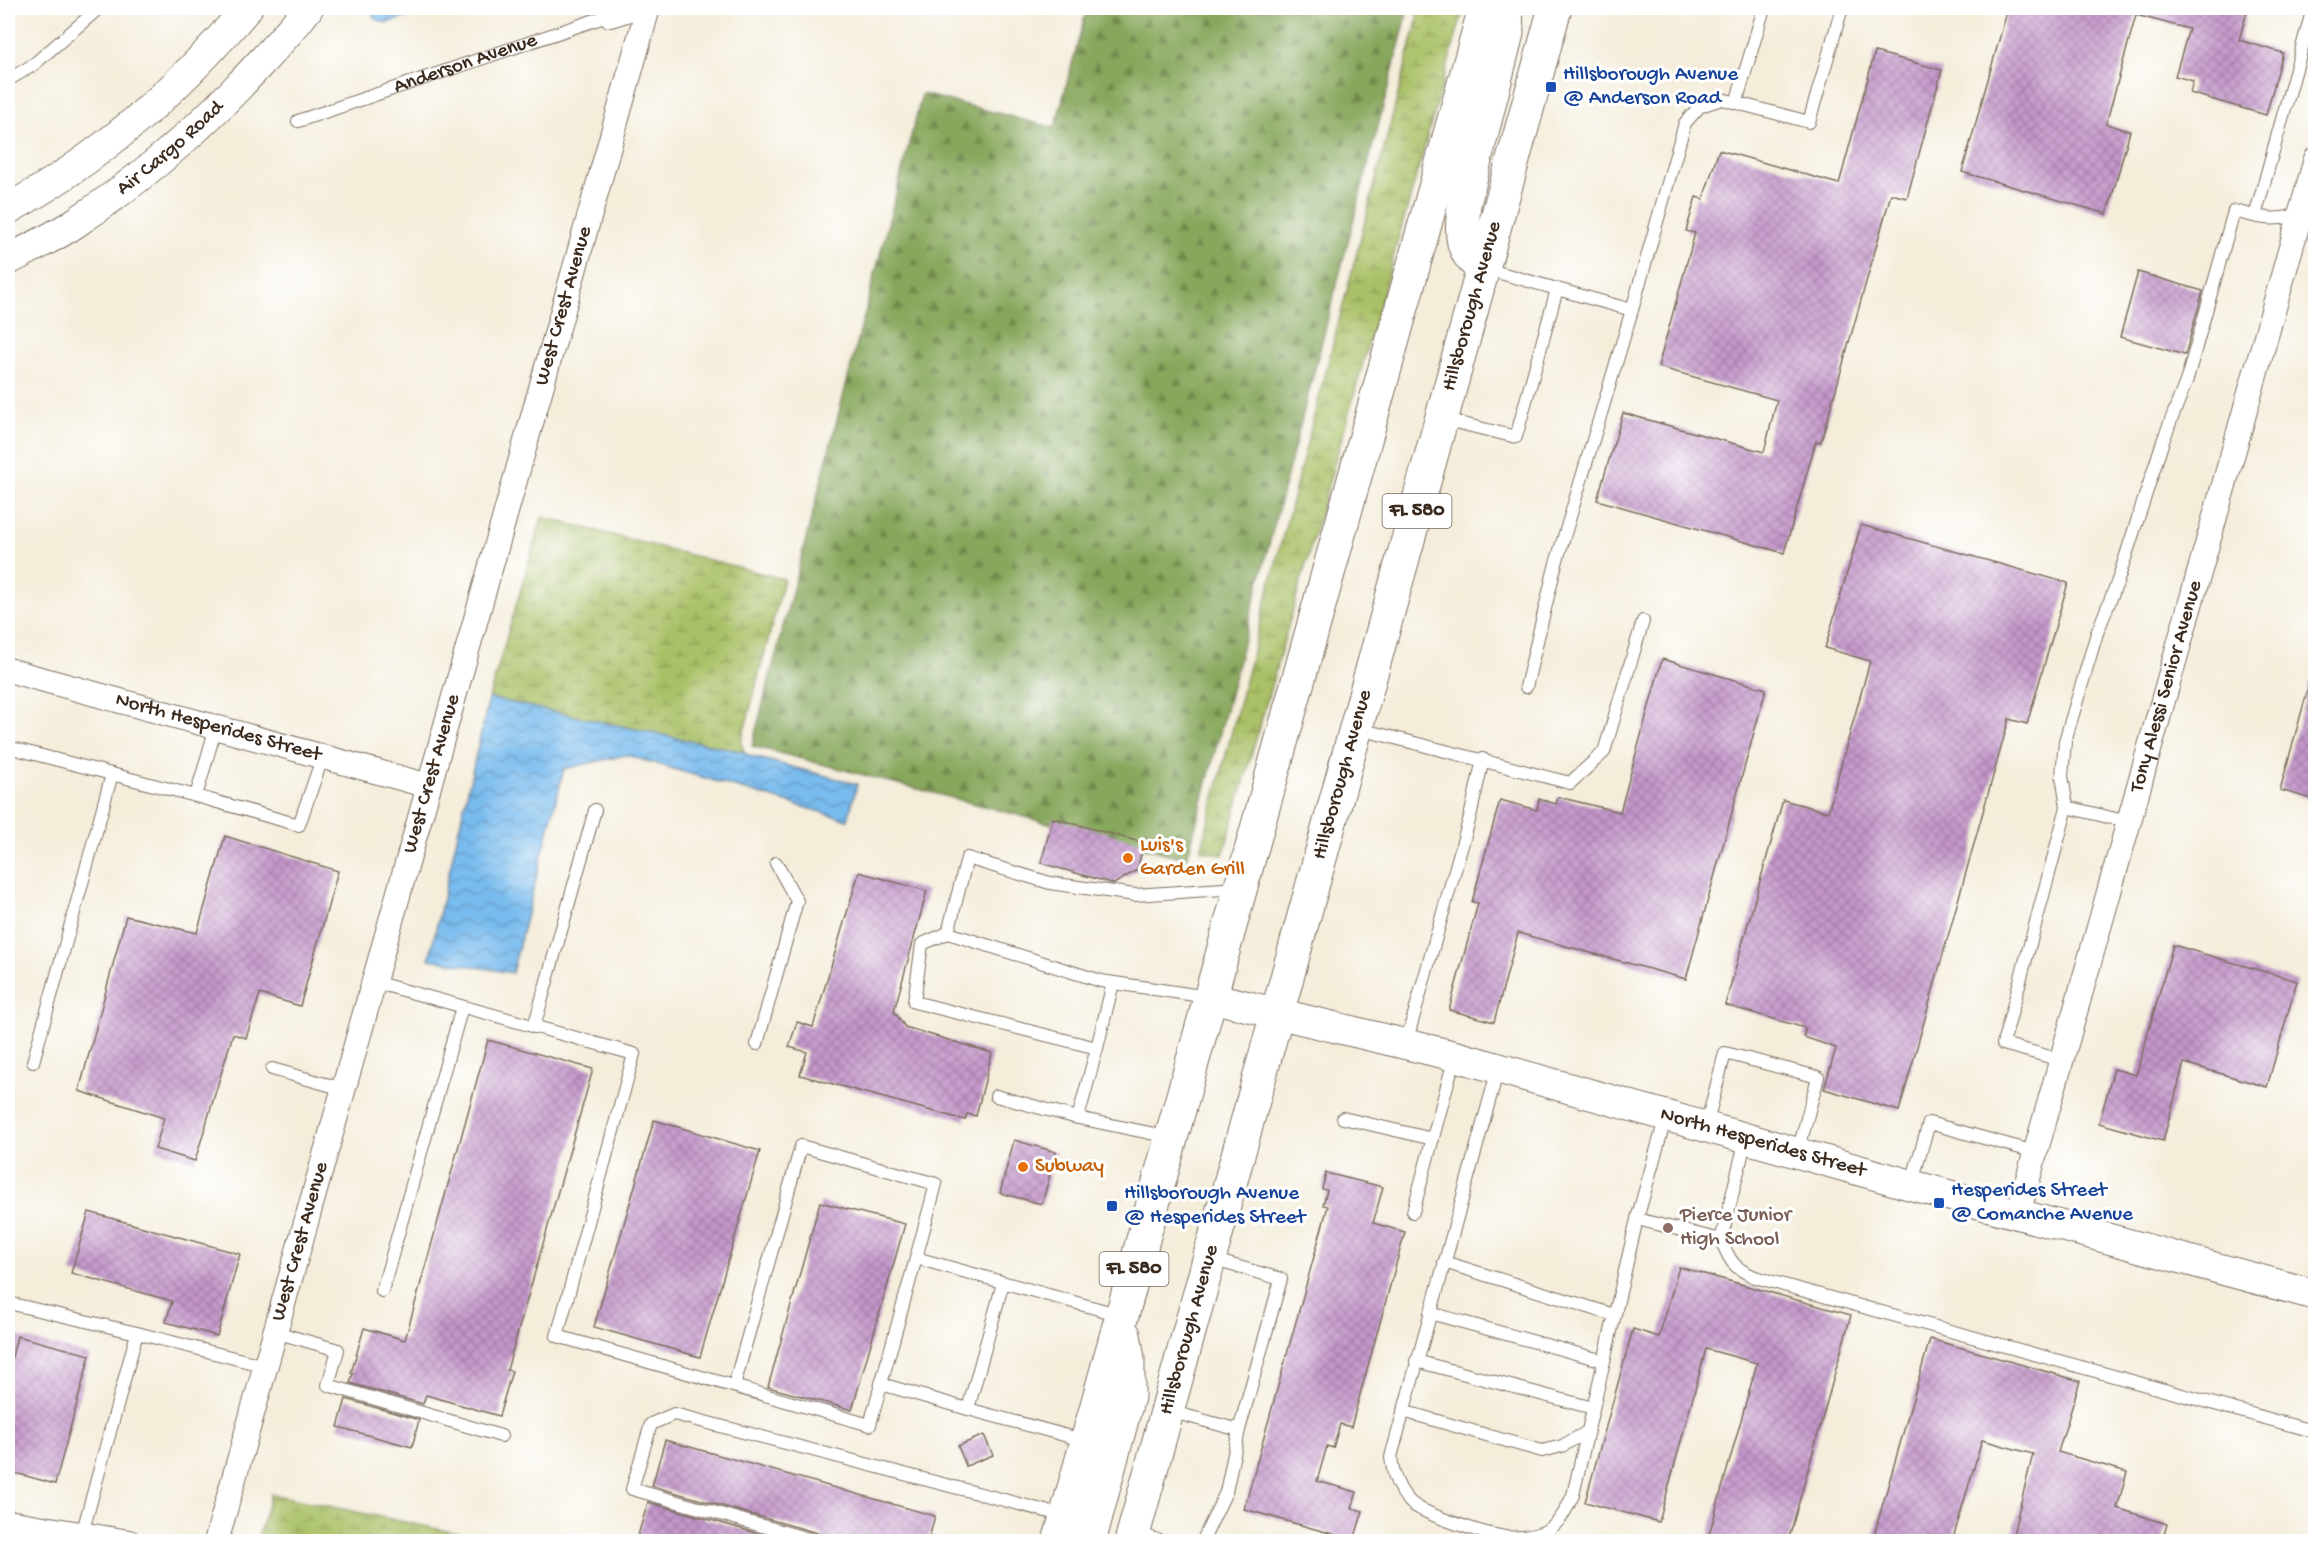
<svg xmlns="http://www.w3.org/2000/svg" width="2323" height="1549" viewBox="0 0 2323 1549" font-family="'Gochi Hand',sans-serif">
  <defs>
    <pattern id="forest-firs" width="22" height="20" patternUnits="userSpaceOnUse" patternTransform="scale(1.5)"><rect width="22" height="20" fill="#87a75c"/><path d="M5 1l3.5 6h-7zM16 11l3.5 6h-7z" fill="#70884b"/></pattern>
    <pattern id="wetland-marsh" width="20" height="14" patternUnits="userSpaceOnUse" patternTransform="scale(1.5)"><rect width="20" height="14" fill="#aac167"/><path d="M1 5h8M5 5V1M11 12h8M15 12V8" fill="none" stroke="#8c9d54"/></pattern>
    <pattern id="water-waves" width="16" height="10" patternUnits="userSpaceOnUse" patternTransform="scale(1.5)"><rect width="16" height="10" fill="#78bbee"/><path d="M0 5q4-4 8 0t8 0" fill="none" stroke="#6498c0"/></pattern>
    <pattern id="building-cross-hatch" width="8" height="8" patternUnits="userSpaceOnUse" patternTransform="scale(1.5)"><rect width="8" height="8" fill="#c497cb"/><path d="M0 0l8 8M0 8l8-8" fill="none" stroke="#a07ba4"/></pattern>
  </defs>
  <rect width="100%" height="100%" fill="#fff"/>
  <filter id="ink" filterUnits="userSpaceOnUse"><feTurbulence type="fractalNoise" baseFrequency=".0167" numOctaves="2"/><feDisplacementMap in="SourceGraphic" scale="12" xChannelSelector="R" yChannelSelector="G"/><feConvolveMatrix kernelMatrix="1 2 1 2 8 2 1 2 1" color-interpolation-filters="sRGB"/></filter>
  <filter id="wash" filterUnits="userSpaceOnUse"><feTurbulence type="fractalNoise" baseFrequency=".008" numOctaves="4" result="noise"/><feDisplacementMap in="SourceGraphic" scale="24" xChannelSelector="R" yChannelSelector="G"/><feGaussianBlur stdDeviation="1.35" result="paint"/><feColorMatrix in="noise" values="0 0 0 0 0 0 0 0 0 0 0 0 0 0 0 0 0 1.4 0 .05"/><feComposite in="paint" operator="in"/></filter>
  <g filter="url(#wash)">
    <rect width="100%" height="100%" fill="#f4edda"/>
    <path fill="url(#forest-firs)" stroke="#61683d" stroke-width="1.5" d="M 1087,8 L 1377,8 L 1407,15 L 1187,859 L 752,746 L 922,94 L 1055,128 Z"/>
    <g fill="url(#wetland-marsh)" stroke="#727642" stroke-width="1.5">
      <path d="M 1413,8 L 1464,8 L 1223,855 L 1201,850 L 1418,18 L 1415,9 Z"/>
      <path d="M 542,517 L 784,579 L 741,743 L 744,752 L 489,698 Z"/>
      <path d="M 271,1494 L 495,1541 L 257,1541 Z"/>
    </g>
    <g fill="url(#water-waves)" stroke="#5a7286" stroke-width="1.5">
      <path d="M 375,8 L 439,8 L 386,23 L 375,19 L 372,13 Z"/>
      <path d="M 489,698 L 744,752 L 750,756 L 857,784 L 848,820 L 626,755 L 564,769 L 512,973 L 429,959 Z"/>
    </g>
    <g id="blocks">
      <g fill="url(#building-cross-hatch)">
        <path d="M 2008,8 L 2248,8 L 2239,40 L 2283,53 L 2266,115 L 2190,93 L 2193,81 L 2175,76 L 2189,29 L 2136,15 L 2106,124 L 2130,131 L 2107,214 L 1962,172 Z"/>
        <path d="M 1875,52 L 1942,70 L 1907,198 L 1891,194 L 1821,442 L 1816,441 L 1784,553 L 1597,500 L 1623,413 L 1764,452 L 1777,400 L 1658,367 L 1695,233 L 1686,231 L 1696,197 L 1703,199 L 1719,150 L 1839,184 Z"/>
        <path d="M 2138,272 L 2203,291 L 2185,355 L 2120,337 Z"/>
        <path d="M 1861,525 L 2068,583 L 2027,724 L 2009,719 L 1899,1111 L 1824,1089 L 1836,1048 L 1804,1037 L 1805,1028 L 1725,1005 L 1783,800 L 1828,812 L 1870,661 L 1825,648 Z"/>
        <path d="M 1662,659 L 1766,689 L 1686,979 L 1518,933 L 1494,1022 L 1449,1010 L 1478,903 L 1472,902 L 1500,800 L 1537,810 L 1539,799 L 1556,804 L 1558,797 L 1620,812 Z"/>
        <path d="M 2310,681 L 2316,682 L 2316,800 L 2280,790 Z"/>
        <path d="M 1053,818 L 1144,843 L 1137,870 L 1114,884 L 1041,863 Z"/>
        <path d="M 225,836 L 338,871 L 300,1006 L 260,994 L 246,1038 L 233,1034 L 195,1161 L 155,1149 L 164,1118 L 79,1091 L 126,916 L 197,933 Z"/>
        <path d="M 859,872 L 927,891 L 894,1011 L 905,1027 L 992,1053 L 976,1116 L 967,1114 L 965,1120 L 800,1075 L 807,1052 L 789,1047 L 797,1022 L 813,1027 Z"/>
        <path d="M 2173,945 L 2297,981 L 2267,1087 L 2184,1063 L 2163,1141 L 2099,1123 L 2114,1069 L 2136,1075 Z"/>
        <path d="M 488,1040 L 593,1069 L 507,1370 L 512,1371 L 499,1416 L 426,1395 L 423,1404 L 350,1383 L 353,1374 L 351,1373 L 364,1328 L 405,1340 Z"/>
        <path d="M 654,1120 L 760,1151 L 700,1357 L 594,1327 Z"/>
        <path d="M 1014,1140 L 1056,1152 L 1042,1204 L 1000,1193 Z"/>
        <path d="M 1326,1173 L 1383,1187 L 1373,1223 L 1405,1232 L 1351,1427 L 1340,1424 L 1333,1448 L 1327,1446 L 1317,1481 L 1357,1492 L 1352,1508 L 1363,1511 L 1354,1540 L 1244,1509 L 1328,1206 L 1323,1205 L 1327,1190 L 1322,1189 Z"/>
        <path d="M 820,1202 L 905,1224 L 852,1410 L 768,1387 Z"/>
        <path d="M 89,1212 L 240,1254 L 217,1336 L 166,1322 L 172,1301 L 71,1273 Z"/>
        <path d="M 1679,1267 L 1851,1315 L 1788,1542 L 1707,1542 L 1757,1363 L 1706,1349 L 1659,1522 L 1585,1502 L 1633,1329 L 1659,1337 Z"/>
        <path d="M 17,1336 L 90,1355 L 55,1484 L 8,1471 L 8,1374 Z"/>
        <path d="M 1930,1339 L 2080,1381 L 2058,1452 L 2127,1472 L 2117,1508 L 2167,1524 L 2162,1542 L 2011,1542 L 2033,1454 L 1982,1440 L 1952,1542 L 1872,1542 Z"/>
        <path d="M 346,1399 L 419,1420 L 412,1447 L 338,1427 Z"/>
        <path d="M 984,1435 L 993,1455 L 966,1466 L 958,1446 Z"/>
        <path d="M 665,1440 L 935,1516 L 928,1542 L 827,1542 L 821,1534 L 652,1486 Z"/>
        <path d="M 648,1502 L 787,1542 L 636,1542 Z"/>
      </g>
    </g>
  </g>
  <g filter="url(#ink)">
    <use href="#blocks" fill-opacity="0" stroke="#7c6e60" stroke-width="1.5"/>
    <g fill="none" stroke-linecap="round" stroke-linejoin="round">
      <defs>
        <g id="service">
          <path d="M 8,80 L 33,65 L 99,8"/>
          <path d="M 1736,103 L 1764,8"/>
          <path id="s1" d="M 298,121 L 610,15"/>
          <path d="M 2255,216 L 2313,8"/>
          <path d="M 1483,268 L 1557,289"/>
          <path d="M 1443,419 L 1516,437 L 1557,289 L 1632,310 L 1685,123 L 1700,106 L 1722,99 L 1809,122 L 1842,8"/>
          <path d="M 1526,687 L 1555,567 L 1632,310"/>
          <path d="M 216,727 L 196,796 L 299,825 L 323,756"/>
          <path d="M 1356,728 L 1570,783 L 1604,752 L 1643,621"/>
          <path d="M 8,747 L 196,796"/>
          <path d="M 2067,807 L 2062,776 L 2065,741 L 2097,633 L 2117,583 L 2163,441 L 2187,379 L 2234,211 C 2261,218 2273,222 2300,214"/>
          <path d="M 948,933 L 967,858 L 1050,883 L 1135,895 L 1238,888"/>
          <path d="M 374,982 L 634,1054 L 557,1336 L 870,1425 L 881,1384 L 968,1409"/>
          <path d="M 534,1027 L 595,810"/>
          <path d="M 1406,1043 L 1470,817 L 1483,759"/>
          <path d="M 757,1044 L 797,901 L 776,863"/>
          <path d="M 1097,1048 L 1113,983"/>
          <path d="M 2061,1060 L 2003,1044 L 2067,807 L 2128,822"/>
          <path d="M 33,1062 L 112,774"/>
          <path d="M 272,1069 L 343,1089"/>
          <path d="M 1498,1069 L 1391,1457 C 1393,1475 1397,1488 1410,1502 C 1422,1514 1482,1533 1500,1536 C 1514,1539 1533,1537 1546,1531 C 1560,1524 1567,1508 1573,1495 L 1637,1219 L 1666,1116"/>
          <path d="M 996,1096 L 1078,1118"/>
          <path d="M 1343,1118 L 1433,1139"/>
          <path d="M 1706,1126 L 1725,1053 L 1818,1077 L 1798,1152"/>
          <path d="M 1169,1137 L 1078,1118 L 1097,1048 L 914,1002 L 922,944 L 948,933 L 1101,981 L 1208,997"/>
          <path d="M 1911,1185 L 1929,1123 L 2035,1152"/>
          <path d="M 1413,1212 L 1455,1056"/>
          <path d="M 1637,1219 L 1721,1240 L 1746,1139"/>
          <path d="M 1721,1240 C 1730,1261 1733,1268 1755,1277 L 2316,1432"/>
          <path d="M 1444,1262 L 1614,1315"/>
          <path d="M 1003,1283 L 968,1409 L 1086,1441"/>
          <path d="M 382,1291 L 462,1007"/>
          <path d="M 8,1303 L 137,1333"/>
          <path d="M 1430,1313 L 1604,1361"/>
          <path d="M 275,1332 L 338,1350 L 328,1385 L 501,1436"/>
          <path d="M 1416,1361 L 1593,1408"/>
          <path d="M 881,1384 L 916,1258"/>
          <path d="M 734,1386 L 801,1146 L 936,1184 L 916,1258 L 1120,1315"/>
          <path d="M 1169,1411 L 1239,1430"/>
          <path d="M 1403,1411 L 1542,1451 L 1562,1446 L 1587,1432"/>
          <path d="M 1135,1532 L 1163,1542"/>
          <path d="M 82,1534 L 137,1333 L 265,1366"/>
          <path d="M 819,1542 L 632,1489 L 651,1424 L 674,1414 L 1065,1516"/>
          <path d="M 1202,1542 L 1226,1492 L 1239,1430 L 1281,1279 L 1211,1259"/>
        </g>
        <g id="minor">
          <path d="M 610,15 L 632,8"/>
          <path id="s2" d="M 8,670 L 429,786"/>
          <path id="s3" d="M 2018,1214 L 2316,159"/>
          <path d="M 8,1522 L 129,1542"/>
          <path id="s4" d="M 216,1542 L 648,8"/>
        </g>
        <g id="tertiary">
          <path d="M 8,209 C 99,159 180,88 247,8"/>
          <path id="s5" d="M 8,260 C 29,249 52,238 72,225 C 133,185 188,139 238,87 C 262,61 287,36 308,8"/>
          <path id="s6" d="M 1209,997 L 1455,1056 L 1911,1185 L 2316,1295"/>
        </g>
        <g id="primary">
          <path d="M 1483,268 C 1458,251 1462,232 1464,204 L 1507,33 L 1506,8"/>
          <path d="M 1059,1542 L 1485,8"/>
          <path d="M 1089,1542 L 1128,1397 L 1128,1359 L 1124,1335"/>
          <path id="s7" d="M 1131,1542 L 1555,8"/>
        </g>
      </defs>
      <use href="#service" stroke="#7c6e60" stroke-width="14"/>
      <use href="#minor" stroke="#7c6e60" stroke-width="26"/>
      <use href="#tertiary" stroke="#7c6e60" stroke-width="32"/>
      <use href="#primary" stroke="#7c6e60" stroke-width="35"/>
      <use href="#service" stroke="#fff" stroke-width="12"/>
      <use href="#minor" stroke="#fff" stroke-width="24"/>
      <use href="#tertiary" stroke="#fff" stroke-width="30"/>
      <use href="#primary" stroke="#fff" stroke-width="33"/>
    </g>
  </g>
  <g fill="#1a4fb4" stroke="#fff" stroke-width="2">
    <rect x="1545" y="81" width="12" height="12" rx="3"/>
    <rect x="1933" y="1197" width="12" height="12" rx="3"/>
    <rect x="1106" y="1200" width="12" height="12" rx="3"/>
  </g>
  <g fill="#e8710a" stroke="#fff" stroke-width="2">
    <circle cx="1128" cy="858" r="6"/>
    <circle cx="1023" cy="1167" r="6"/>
  </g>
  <circle fill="#8d6e63" stroke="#fff" stroke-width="2" cx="1668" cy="1228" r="6"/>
  <g text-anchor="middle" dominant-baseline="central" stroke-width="6" stroke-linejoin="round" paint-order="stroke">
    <g fill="#fff" stroke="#766a62" stroke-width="1.5">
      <rect x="1382.5" y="494" width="69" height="34" rx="4.5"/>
      <rect x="1099.5" y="1252" width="69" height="34" rx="4.5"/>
    </g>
    <g font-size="20" font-weight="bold" fill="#3b2a1e">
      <text x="1417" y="511">FL 580</text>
      <text x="1134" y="1269">FL 580</text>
    </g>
    <g font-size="21" fill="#3b2a1e" stroke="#fff">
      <text stroke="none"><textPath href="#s1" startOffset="177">Anderson Avenue</textPath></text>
      <text stroke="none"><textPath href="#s5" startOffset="198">Air Cargo Road</textPath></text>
      <text stroke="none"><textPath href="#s7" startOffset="1282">Hillsborough Avenue</textPath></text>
      <text stroke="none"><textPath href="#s4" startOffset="1284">West Crest Avenue</textPath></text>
      <text stroke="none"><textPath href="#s3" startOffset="548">Tony Alessi Senior Avenue</textPath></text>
      <text stroke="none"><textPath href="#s2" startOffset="218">North Hesperides Street</textPath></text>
      <text stroke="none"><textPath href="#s4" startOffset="798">West Crest Avenue</textPath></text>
      <text stroke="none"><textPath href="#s7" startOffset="796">Hillsborough Avenue</textPath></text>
      <text stroke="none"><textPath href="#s6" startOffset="573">North Hesperides Street</textPath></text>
      <text stroke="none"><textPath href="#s4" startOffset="312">West Crest Avenue</textPath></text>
      <text stroke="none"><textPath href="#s7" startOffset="220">Hillsborough Avenue</textPath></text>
    </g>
    <g font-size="21" fill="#164399" stroke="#fff" text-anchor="start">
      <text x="1563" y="75">Hillsborough Avenue<tspan x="1563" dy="24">@ Anderson Road</tspan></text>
      <text x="1951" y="1191">Hesperides Street<tspan x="1951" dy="24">@ Comanche Avenue</tspan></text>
      <text x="1124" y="1194">Hillsborough Avenue<tspan x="1124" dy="24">@ Hesperides Street</tspan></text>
    </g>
    <g font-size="21" fill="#c56008" stroke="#fff" text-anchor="start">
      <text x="1140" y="846">Luis's<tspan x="1140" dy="24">Garden Grill</tspan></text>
      <text x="1035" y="1167">Subway</text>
    </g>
    <g font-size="21" fill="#785e54" stroke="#fff" text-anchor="start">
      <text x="1680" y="1216">Pierce Junior<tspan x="1680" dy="24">High School</tspan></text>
    </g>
  </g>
  <rect width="2323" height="1549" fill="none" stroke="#fff" stroke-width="30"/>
</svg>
